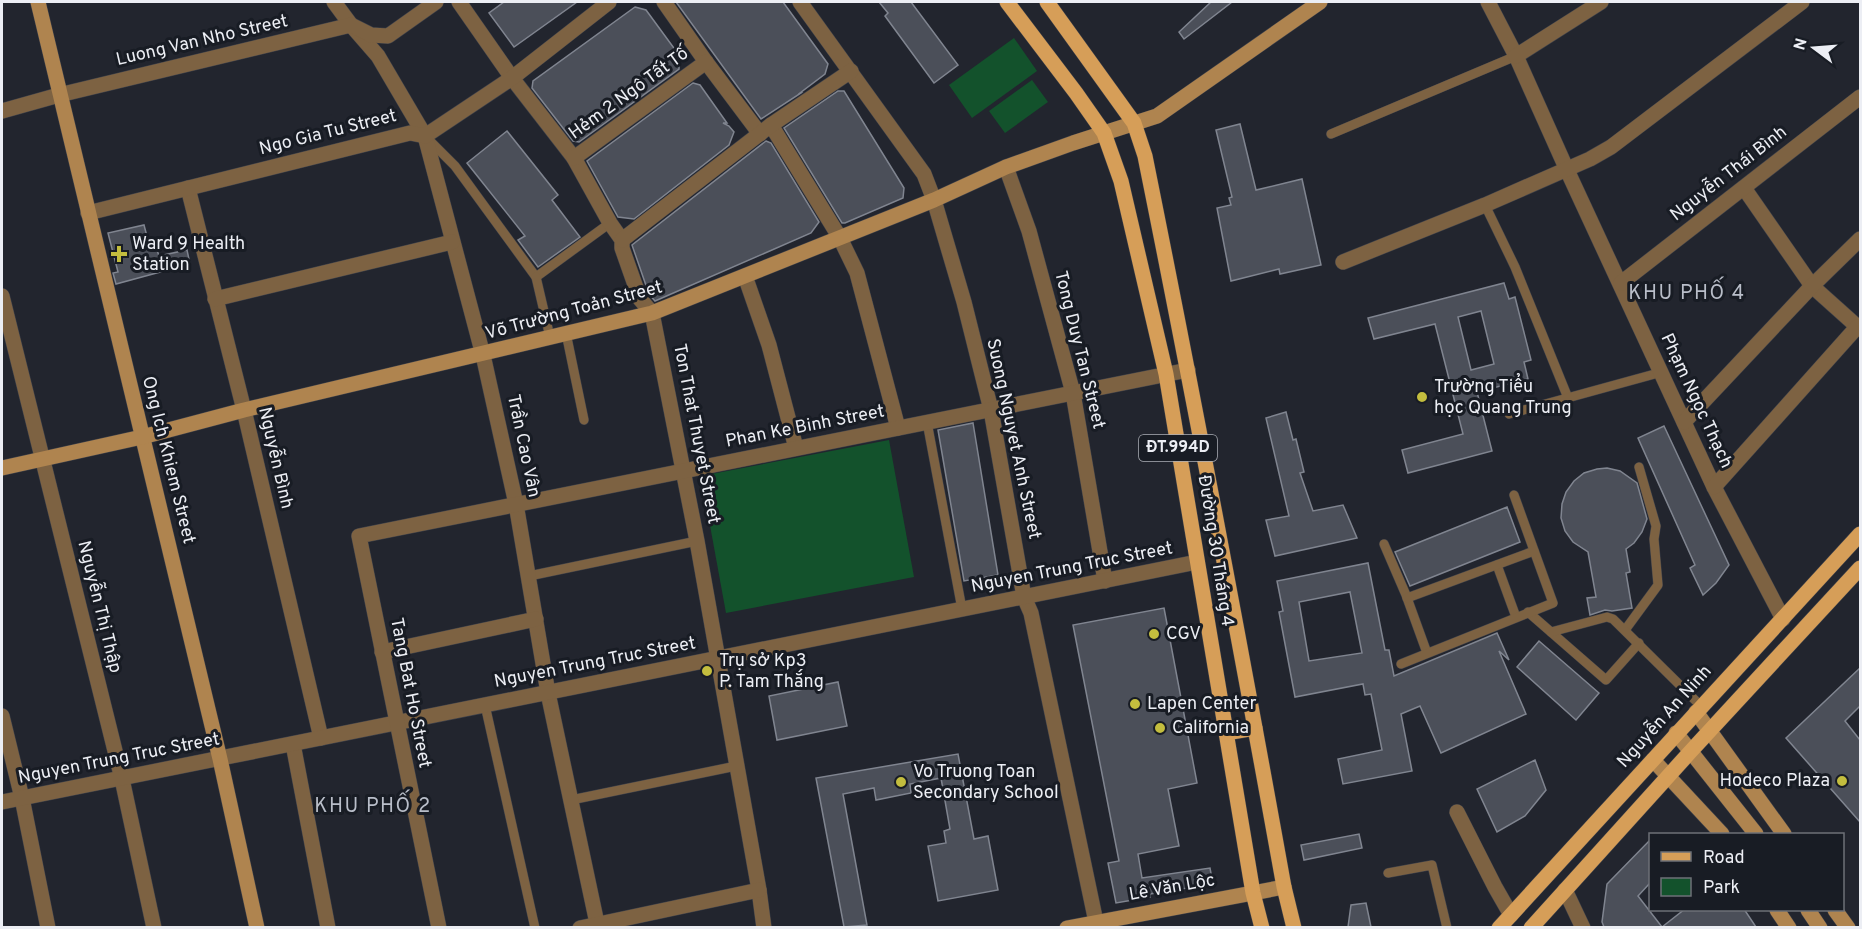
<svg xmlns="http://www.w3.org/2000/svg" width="1862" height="929" viewBox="0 0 1862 929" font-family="Overpass,sans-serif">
  <rect width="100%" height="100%" fill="#22252e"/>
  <g fill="#13522c">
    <path d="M 1014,38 L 1037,71 L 972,118 L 949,85 Z"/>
    <path d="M 1032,80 L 1048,102 L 1005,133 L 989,111 Z"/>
    <path d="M 889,440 L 914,577 L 726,613 L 701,476 Z"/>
  </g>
  <g fill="#4b4f59" stroke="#808590" stroke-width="1.5" fill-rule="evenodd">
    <path d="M 504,2 L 577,2 L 514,47 L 489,13 Z"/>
    <path d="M 676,2 L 783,2 L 828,64 L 825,74 L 800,93 L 801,93 L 761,119 Z"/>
    <path d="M 879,2 L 911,2 L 958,65 L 934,83 L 885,16 L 888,13 Z"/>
    <path d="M 1211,2 L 1232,2 L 1184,39 L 1179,32 Z"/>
    <path d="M 635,7 L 646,10 L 679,55 L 679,69 L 579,142 L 573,141 L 532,88 L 533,81 Z"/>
    <path d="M 693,83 L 700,85 L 727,123 L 723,123 L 729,126 L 734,132 L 729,145 L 634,219 L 618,217 L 587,161 Z"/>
    <path d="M 838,91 L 844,91 L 904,188 L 903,198 L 845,223 L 842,223 L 784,128 Z"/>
    <path d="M 1240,124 L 1256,190 L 1302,179 L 1321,265 L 1280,274 L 1279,269 L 1231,281 L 1217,208 L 1231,205 L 1229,198 L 1232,197 L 1216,130 Z"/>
    <path d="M 507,131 L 558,195 L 552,200 L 580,237 L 538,267 L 518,240 L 525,236 L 467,163 Z"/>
    <path d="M 766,141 L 771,143 L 819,222 L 811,233 L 655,301 L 649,294 L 632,245 Z"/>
    <path d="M 144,225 L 150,248 L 156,247 L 159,256 L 187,250 L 190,264 L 116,284 L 113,273 L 118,272 L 108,233 Z"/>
    <path d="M 1504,283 L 1509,299 L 1515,297 L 1531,360 L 1524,362 L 1528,379 L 1477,392 L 1492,451 L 1408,473 L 1402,450 L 1463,434 L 1435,324 L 1374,339 L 1368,318 ZM 1481,311 L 1494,364 L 1471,370 L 1458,317 Z"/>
    <path d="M 1286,412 L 1293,440 L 1296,439 L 1304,472 L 1300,473 L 1313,511 L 1343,505 L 1357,538 L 1275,556 L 1266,520 L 1289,516 L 1266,418 Z"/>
    <path d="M 973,423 L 998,575 L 964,581 L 938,430 Z"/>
    <path d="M 1664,426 L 1729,565 L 1716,583 L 1703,595 L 1690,568 L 1695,565 L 1638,438 Z"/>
    <path d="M 1607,468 L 1620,471 L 1637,483 L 1647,519 L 1642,532 L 1634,543 L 1626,549 L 1630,572 L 1626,573 L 1632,608 L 1612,611 L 1605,610 L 1590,615 L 1587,598 L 1596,597 L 1588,552 L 1573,542 L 1565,531 L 1561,518 L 1562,504 L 1566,492 L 1574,481 L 1584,473 L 1597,469 Z"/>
    <path d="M 1507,507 L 1520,542 L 1410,586 L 1395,552 Z"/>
    <path d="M 1368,563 L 1385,650 L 1389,650 L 1394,676 L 1497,633 L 1509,660 L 1499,651 L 1526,714 L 1441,753 L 1420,706 L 1401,714 L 1412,771 L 1343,784 L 1338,759 L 1382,750 L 1371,694 L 1365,695 L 1363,684 L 1295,697 L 1279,612 L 1283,611 L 1277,581 ZM 1350,592 L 1362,653 L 1309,661 L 1299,602 Z"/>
    <path d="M 1164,608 L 1197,783 L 1168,789 L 1179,846 L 1138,854 L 1142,878 L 1210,868 L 1213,884 L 1150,894 L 1150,897 L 1116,903 L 1108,863 L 1119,861 L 1073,625 Z"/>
    <path d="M 1539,641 L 1599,693 L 1576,720 L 1517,667 Z"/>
    <path d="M 1860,668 L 1860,706 L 1845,721 L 1860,740 L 1860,822 L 1786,738 Z"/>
    <path d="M 838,682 L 847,726 L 777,740 L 769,696 Z"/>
    <path d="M 958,754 L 974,839 L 988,836 L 998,890 L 938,901 L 928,846 L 946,843 L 944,831 L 950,829 L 941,778 L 910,784 L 911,793 L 876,800 L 874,788 L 843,794 L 867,925 L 844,927 L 816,778 Z"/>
    <path d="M 1535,760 L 1546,790 L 1525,816 L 1497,832 L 1477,789 Z"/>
    <path d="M 1359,834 L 1362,848 L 1304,860 L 1301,845 Z"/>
    <path d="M 1650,840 L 1650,883 L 1638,896 L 1662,927 L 1685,909 L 1744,909 L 1756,927 L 1604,927 L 1602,922 L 1607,884 Z"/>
    <path d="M 1366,903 L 1371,927 L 1348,927 L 1351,905 Z"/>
  </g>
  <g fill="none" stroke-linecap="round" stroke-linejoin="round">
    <defs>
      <g id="lane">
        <path d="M 1331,134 L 1516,56"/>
        <path d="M 429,140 L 455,166 L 536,277 L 610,223"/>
        <path d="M 1485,205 L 1515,267 L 1568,398"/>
        <path d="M 536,277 L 550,337"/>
        <path d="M 566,333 L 584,420"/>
        <path d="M 1509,414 L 1662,372"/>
        <path d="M 927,422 L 962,609"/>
        <path d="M 1384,544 L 1406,595 L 1427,653"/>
        <path d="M 1497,565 L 1516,617"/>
        <path d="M 529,576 L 697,541"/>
        <path d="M 1407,598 L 1534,551"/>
        <path d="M 1528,612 L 1606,680 L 1639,643"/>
        <path d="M 1625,630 L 1658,585 L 1654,539 L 1656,526 L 1639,467"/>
        <path d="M 1551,632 L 1607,617 L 1613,619 L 1701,706"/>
        <path d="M 1401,664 L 1553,603 L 1514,495"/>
        <path d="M 485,705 L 535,928"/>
        <path d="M 571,800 L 736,766"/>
        <path d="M 1388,873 L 1432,865 L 1447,928"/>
      </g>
      <g id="street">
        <path d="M 334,2 L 351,25 L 378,56 L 425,136 L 483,355 L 516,504 L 548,693 L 598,928"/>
        <path d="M 459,2 L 512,78 L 574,158 L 610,223 L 622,240 L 622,248 L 640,299 L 652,313 L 697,541 L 759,890 L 764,928"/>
        <path d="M 664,2 L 706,62 L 760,134"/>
        <path d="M 800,2 L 924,174 L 934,200 L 964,302 L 991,410 L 1024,597 L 1031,613 L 1096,922"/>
        <path d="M 1488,2 L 1516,56 L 1567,170 L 1714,487 L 1783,619"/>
        <path d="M 1516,56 L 1601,2"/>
        <path d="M 2,111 L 59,95 L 351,25 L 371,35 L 388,36 L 436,2"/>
        <path d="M 771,125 L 840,238 L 857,273 L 898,428"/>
        <path d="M 574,158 L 706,62"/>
        <path d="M 1006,167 L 1029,231 L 1073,393 L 1105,581"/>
        <path d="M 188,188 L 244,410 L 321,738"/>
        <path d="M 1744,188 L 1812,286 L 1860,329"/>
        <path d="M 88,213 L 410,133 L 425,136 L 512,78 L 609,2"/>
        <path d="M 622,240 L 771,125 L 851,71"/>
        <path d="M 1343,262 L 1485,205 L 1590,159 L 1611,147 L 1802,2"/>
        <path d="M 745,276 L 769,345 L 796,448"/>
        <path d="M 1621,283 L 1860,97"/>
        <path d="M 2,296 L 122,779 L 154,928"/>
        <path d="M 215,299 L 452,242"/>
        <path d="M 1684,422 L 1812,286 L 1860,239"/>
        <path d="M 1714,487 L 1857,327"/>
        <path d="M 382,652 L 536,619"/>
        <path d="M 2,716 L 22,798 L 48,928"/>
        <path d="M 293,744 L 328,928"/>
        <path d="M 2,802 L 1197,562"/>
        <path d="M 1457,812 L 1495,887 L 1511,915"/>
        <path d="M 1565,890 L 1583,928"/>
        <path d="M 439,928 L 359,536 L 1188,370"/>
        <path d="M 580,928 L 759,890"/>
      </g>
      <g id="secondary">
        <path d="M 38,2 L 220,759 L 257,928"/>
        <path d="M 2,468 L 142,437 L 244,410 L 652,313 L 934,200 L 1006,167 L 1073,143 L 1157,116 L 1320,2"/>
        <path d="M 1696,712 L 1784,834"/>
        <path d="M 1676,733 L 1756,834"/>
        <path d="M 1653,760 L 1722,834"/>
        <path d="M 1777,910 L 1789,928"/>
        <path d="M 1808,910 L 1820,928"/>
        <path d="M 1835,910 L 1848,928"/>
        <path d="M 1067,928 L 1284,887"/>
      </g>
      <g id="primary">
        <path d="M 1007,2 L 1076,93 L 1104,133 L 1121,181 L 1166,374 L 1253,893 L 1262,928"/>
        <path d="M 1047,2 L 1134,123 L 1145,156 C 1194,399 1240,643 1284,887 L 1294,928"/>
        <path d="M 1226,733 L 1255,728"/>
        <path d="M 1499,928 L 1860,534"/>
        <path d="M 1531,928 L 1691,751 L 1860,568"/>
      </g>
    </defs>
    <use href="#lane" stroke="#3e414a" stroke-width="10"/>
    <use href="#street" stroke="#3e414a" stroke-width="16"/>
    <use href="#secondary" stroke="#3e414a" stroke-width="16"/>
    <use href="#primary" stroke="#3e414a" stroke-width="16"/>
    <use href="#lane" stroke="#7d6242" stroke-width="9"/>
    <use href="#street" stroke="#7d6242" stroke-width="15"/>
    <use href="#secondary" stroke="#af844f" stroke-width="15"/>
    <use href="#primary" stroke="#d69e58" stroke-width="15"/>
  </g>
  <g fill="#c3bd3e" stroke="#181c24" stroke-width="2">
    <path d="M116 245h6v6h6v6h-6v6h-6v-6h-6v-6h6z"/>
    <circle cx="1422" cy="397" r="6"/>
    <circle cx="1154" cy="634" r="6"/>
    <circle cx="707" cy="671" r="6"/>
    <circle cx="1135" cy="704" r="6"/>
    <circle cx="1160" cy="728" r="6"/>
    <circle cx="1842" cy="781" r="6"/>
    <circle cx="901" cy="782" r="6"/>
  </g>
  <g text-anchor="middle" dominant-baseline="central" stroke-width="6" stroke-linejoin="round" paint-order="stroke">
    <rect fill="#181c24" stroke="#acafb6" stroke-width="1.5" x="1139" y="435" width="78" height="26" rx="4.5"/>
    <g font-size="16" font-weight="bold" fill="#eceef4">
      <text x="1178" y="448">ĐT.994D</text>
    </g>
    <g font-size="18" fill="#eceef4" stroke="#181c24">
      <text transform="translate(202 41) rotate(-13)">Luong Van Nho Street</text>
      <text transform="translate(629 94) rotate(-36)">Hẻm 2 Ngô Tất Tố</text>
      <text transform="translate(328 133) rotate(-14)">Ngo Gia Tu Street</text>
      <text transform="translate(1729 174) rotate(-38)">Nguyễn Thái Bình</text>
      <text transform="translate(574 311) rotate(-15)">Võ Trường Toản Street</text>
      <text transform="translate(1079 350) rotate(76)">Tong Duy Tan Street</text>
      <text transform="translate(1696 401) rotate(65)">Phạm Ngọc Thạch</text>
      <text transform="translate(805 427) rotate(-11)">Phan Ke Binh Street</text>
      <text transform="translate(696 434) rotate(79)">Ton That Thuyet Street</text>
      <text transform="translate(1013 439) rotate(78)">Suong Nguyet Anh Street</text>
      <text transform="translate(523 446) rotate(78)">Trần Cao Vân</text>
      <text transform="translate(275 458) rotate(77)">Nguyễn Bình</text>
      <text transform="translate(168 460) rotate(76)">Ong Ich Khiem Street</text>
      <text transform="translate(1215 551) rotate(81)">Đường 30 Tháng 4</text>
      <text transform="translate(1072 568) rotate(-11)">Nguyen Trung Truc Street</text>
      <text transform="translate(99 607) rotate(76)">Nguyễn Thị Thập</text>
      <text transform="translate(595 663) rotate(-11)">Nguyen Trung Truc Street</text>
      <text transform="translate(410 693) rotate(79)">Tang Bat Ho Street</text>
      <text transform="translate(1665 717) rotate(-48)">Nguyễn An Ninh</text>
      <text transform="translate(119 759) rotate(-11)">Nguyen Trung Truc Street</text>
      <text transform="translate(1172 888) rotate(-10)">Lê Văn Lộc</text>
    </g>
    <g font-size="18" fill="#eceef4" stroke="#181c24" text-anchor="start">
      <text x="132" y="244">Ward 9 Health<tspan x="132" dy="21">Station</tspan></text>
      <text x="1434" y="387">Trường Tiểu<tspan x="1434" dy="21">học Quang Trung</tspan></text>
      <text x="1166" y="634">CGV</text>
      <text x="719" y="661">Trụ sở Kp3<tspan x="719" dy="21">P. Tam Thắng</tspan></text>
      <text x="1147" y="704">Lapen Center</text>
      <text x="1172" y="728">California</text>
      <text x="913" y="772">Vo Truong Toan<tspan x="913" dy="21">Secondary School</tspan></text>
      <text x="1830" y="781" text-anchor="end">Hodeco Plaza</text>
    </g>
    <g font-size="20" letter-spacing="1.5" fill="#b9bec9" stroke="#181c24">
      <text x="1687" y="294">KHU PHỐ 4</text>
      <text x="373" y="807">KHU PHỐ 2</text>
    </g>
  </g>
  <rect width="1862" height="929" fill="none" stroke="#eceef4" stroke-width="6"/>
  <rect x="1649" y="833" width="195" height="78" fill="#181c24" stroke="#6d7077" stroke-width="1.5"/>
  <rect x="1661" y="852" width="30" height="9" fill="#d69e58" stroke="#6d7077" stroke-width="1.5"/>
  <text x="1703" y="863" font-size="18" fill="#eceef4">Road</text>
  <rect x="1661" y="878" width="30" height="18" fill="#13522c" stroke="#6d7077" stroke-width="1.5"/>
  <text x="1703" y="893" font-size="18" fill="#eceef4">Park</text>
  <g transform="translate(1814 48) rotate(286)" stroke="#181c24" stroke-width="4.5" paint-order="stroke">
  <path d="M0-4.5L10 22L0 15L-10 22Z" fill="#eceef4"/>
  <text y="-9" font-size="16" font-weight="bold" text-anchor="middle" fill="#eceef4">N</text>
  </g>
</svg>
